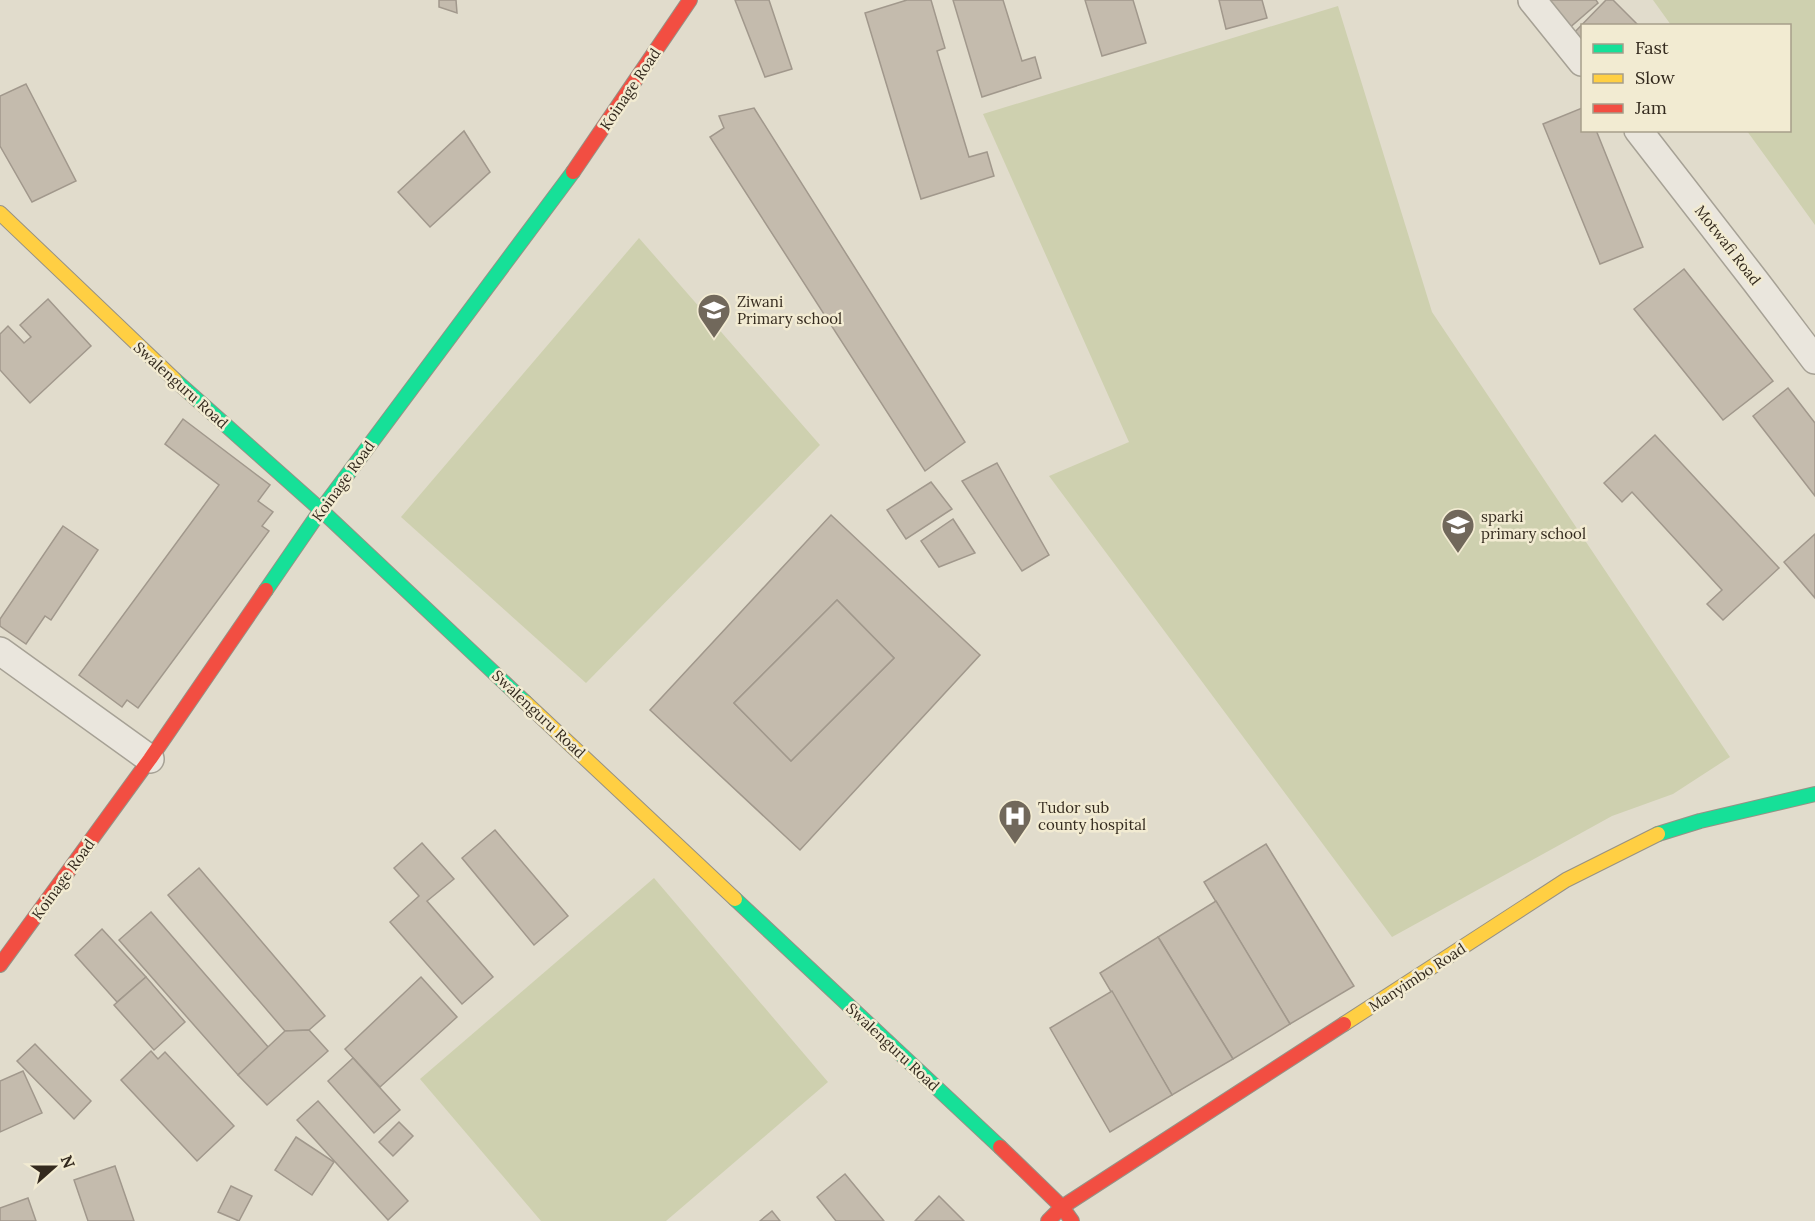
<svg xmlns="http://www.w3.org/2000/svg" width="1815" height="1221" viewBox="0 0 1815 1221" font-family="Lora,serif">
  <rect width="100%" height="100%" fill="#e1dccc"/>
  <g fill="#ced0af">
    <path d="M 1653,0 L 1815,0 L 1815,225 L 1747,131 L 1790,130 L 1790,26 L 1671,25 Z"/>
    <path d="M 1338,6 L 1432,312 L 1730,757 L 1673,794 L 1612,816 L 1392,937 L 1049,476 L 1129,442 L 983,114 Z"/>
    <path d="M 639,238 L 820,445 L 586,683 L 401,517 Z"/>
    <path d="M 654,878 L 828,1082 L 666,1221 L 541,1221 L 420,1079 Z"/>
  </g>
  <g fill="#c4bbad" stroke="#a1988c" stroke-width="1.5" fill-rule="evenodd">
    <path d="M 439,0 L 456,0 L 457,13 L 439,7 Z"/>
    <path d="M 735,0 L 769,0 L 792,69 L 765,77 Z"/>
    <path d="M 907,0 L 931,0 L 945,48 L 937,51 L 969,157 L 987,152 L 994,176 L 921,199 L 865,13 Z"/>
    <path d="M 953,0 L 1003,0 L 1022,61 L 1035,57 L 1041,78 L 982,97 Z"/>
    <path d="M 1085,0 L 1133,0 L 1146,43 L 1102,56 Z"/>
    <path d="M 1219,0 L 1262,0 L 1267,18 L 1226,29 Z"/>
    <path d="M 1541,0 L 1596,0 L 1598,3 L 1567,30 Z"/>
    <path d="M 1606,0 L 1613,0 L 1639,26 L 1582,26 L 1582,53 L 1568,39 Z"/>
    <path d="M 26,84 L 76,181 L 32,202 L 0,146 L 0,96 Z"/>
    <path d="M 754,108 L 965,442 L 925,471 L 710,137 L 724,128 L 719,116 Z"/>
    <path d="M 1582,108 L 1582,130 L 1596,130 L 1643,247 L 1600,264 L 1543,124 Z"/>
    <path d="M 464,131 L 490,172 L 430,227 L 398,192 Z"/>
    <path d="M 1684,269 L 1773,381 L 1723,420 L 1634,309 Z"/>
    <path d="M 48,299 L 91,346 L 30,403 L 0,370 L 0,334 L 8,326 L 24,343 L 31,337 L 20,325 Z"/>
    <path d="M 1788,388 L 1815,423 L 1815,496 L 1753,416 Z"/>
    <path d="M 183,419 L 270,485 L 258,501 L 273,512 L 262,526 L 269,531 L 138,708 L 127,700 L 122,707 L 79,675 L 219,485 L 165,444 Z"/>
    <path d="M 1655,435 L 1779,568 L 1723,620 L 1707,604 L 1722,590 L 1632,492 L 1622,502 L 1604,483 Z"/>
    <path d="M 997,463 L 1049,555 L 1022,571 L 962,481 Z"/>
    <path d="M 931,482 L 952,509 L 906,539 L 887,510 Z"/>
    <path d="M 831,515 L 980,655 L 800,850 L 650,710 ZM 837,600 L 894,658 L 791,761 L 734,703 Z"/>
    <path d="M 953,519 L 975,553 L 939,567 L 921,541 Z"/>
    <path d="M 63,526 L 98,550 L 51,620 L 45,616 L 26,644 L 0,626 L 0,619 Z"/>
    <path d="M 1815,534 L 1815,598 L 1784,562 Z"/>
    <path d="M 837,600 L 894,658 L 791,761 L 734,703 Z"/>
    <path d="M 495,830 L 568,916 L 534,945 L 462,858 Z"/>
    <path d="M 422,843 L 454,879 L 427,901 L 493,977 L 462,1004 L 390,922 L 419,896 L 394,868 Z"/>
    <path d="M 1266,844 L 1354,986 L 1290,1024 L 1204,882 Z"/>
    <path d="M 199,868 L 325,1016 L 309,1030 L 285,1031 L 168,895 Z"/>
    <path d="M 1216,901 L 1290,1024 L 1233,1059 L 1158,937 Z"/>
    <path d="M 151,912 L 269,1048 L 238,1075 L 119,940 Z"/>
    <path d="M 102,929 L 146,977 L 117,1002 L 75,955 Z"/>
    <path d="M 1158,937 L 1233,1059 L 1172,1095 L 1100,973 Z"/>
    <path d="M 146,977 L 185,1022 L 154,1050 L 114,1005 Z"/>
    <path d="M 421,977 L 457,1017 L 380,1087 L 345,1049 Z"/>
    <path d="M 1112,991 L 1172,1095 L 1110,1132 L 1050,1028 Z"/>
    <path d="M 309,1030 L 328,1051 L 267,1105 L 238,1075 L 285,1031 Z"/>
    <path d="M 35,1044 L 91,1101 L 74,1119 L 17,1061 Z"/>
    <path d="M 151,1051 L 158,1059 L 165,1052 L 234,1126 L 197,1161 L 121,1080 Z"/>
    <path d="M 353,1058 L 400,1110 L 374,1133 L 328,1081 Z"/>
    <path d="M 23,1071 L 42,1113 L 0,1132 L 0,1081 Z"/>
    <path d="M 318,1101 L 408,1201 L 388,1220 L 297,1120 Z"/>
    <path d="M 399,1122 L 413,1136 L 393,1156 L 379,1142 Z"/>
    <path d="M 296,1137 L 334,1162 L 312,1195 L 275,1170 Z"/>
    <path d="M 115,1166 L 134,1221 L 88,1221 L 74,1180 Z"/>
    <path d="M 845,1174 L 884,1221 L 836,1221 L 817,1197 Z"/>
    <path d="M 231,1186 L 252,1196 L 239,1221 L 218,1212 Z"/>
    <path d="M 939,1196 L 964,1221 L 915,1221 Z"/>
    <path d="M 28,1198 L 36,1221 L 0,1221 L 0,1208 Z"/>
    <path d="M 772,1211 L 780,1221 L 760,1221 Z"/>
  </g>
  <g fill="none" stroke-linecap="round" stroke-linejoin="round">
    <defs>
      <g id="street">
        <path d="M 1532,0 L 1582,62"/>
        <path d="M 1638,130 L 1756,282 L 1815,360"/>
        <path d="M 0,651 L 150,759"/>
      </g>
      <g id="fast">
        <path d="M 175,380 L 321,510 L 525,702"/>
        <path d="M 266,590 L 321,510 L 573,172"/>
        <path d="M 1658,834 L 1700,821 L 1815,794"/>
        <path d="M 735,899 L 1000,1147"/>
      </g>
      <g id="slow">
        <path d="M 0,213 L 175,380"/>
        <path d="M 525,702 L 735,899"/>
        <path d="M 1344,1024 L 1566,880 L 1658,834"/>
      </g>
      <g id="jam">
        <path d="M 573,172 L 690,0"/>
        <path d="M 0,965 L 150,759 L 266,590"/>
        <path d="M 1000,1147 L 1062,1207 L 1072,1221"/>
        <path d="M 1048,1221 L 1062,1207 L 1344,1024"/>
      </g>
    </defs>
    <use href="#street" stroke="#a6a195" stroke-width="30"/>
    <use href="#fast" stroke="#969185" stroke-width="16"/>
    <use href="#slow" stroke="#969185" stroke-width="16"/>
    <use href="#jam" stroke="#969185" stroke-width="16"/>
    <use href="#street" stroke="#eae6dd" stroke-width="27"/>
    <use href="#fast" stroke="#16e098" stroke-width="14"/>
    <use href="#slow" stroke="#ffcf43" stroke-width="14"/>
    <use href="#jam" stroke="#f24e42" stroke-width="14"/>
  </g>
  <defs>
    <symbol id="school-pin" viewBox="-11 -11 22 30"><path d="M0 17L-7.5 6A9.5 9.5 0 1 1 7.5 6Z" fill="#71685b" stroke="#f2ebd2"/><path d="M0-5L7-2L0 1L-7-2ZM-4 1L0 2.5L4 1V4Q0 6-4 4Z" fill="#fff"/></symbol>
    <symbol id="hospital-pin" viewBox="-11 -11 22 30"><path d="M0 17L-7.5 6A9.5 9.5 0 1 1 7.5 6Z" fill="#71685b" stroke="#f2ebd2"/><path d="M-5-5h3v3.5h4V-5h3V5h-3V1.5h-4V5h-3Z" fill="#fff"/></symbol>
  </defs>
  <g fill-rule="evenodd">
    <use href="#school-pin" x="695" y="291" width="38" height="52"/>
    <use href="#school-pin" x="1439" y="506" width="38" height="52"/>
    <use href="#hospital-pin" x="996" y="797" width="38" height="52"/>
  </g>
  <g text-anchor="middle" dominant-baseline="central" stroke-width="5" stroke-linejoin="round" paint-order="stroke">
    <g font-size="15" fill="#342a1e" stroke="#f2ebd2">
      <text transform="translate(630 89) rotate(-56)">Koinage Road</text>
      <text transform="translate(1728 245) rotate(52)">Motwafi Road</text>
      <text transform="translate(181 385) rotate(42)">Swalenguru Road</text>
      <text transform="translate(343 481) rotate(-54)">Koinage Road</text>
      <text transform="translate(539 714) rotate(43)">Swalenguru Road</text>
      <text transform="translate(63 879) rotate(-54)">Koinage Road</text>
      <text transform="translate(1417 977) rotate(-33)">Manyimbo Road</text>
      <text transform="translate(893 1047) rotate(43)">Swalenguru Road</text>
    </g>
    <g font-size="15" fill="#342a1e" stroke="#f2ebd2" text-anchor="start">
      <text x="737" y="301">Ziwani<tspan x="737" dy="17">Primary school</tspan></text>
      <text x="1481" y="516">sparki<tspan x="1481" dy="17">primary school</tspan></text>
      <text x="1038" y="807">Tudor sub<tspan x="1038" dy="17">county hospital</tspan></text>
    </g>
  </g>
  <rect x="1581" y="24" width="210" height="108" fill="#f2ebd2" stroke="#a69e8a" stroke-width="1.5"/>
  <rect x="1593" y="44" width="30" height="9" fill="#16e098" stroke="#a69e8a" stroke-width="1.5"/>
  <text x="1635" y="54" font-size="18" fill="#342a1e">Fast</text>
  <rect x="1593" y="74" width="30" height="9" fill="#ffcf43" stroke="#a69e8a" stroke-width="1.5"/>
  <text x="1635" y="84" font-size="18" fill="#342a1e">Slow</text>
  <rect x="1593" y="104" width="30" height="9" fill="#f24e42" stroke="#a69e8a" stroke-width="1.5"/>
  <text x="1635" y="114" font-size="18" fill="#342a1e">Jam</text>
  <g transform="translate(54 1167) rotate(69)" stroke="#f2ebd2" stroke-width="4.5" paint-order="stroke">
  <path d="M0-4.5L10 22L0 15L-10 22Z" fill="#342a1e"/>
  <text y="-9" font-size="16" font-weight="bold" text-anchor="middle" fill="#342a1e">N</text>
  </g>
</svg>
